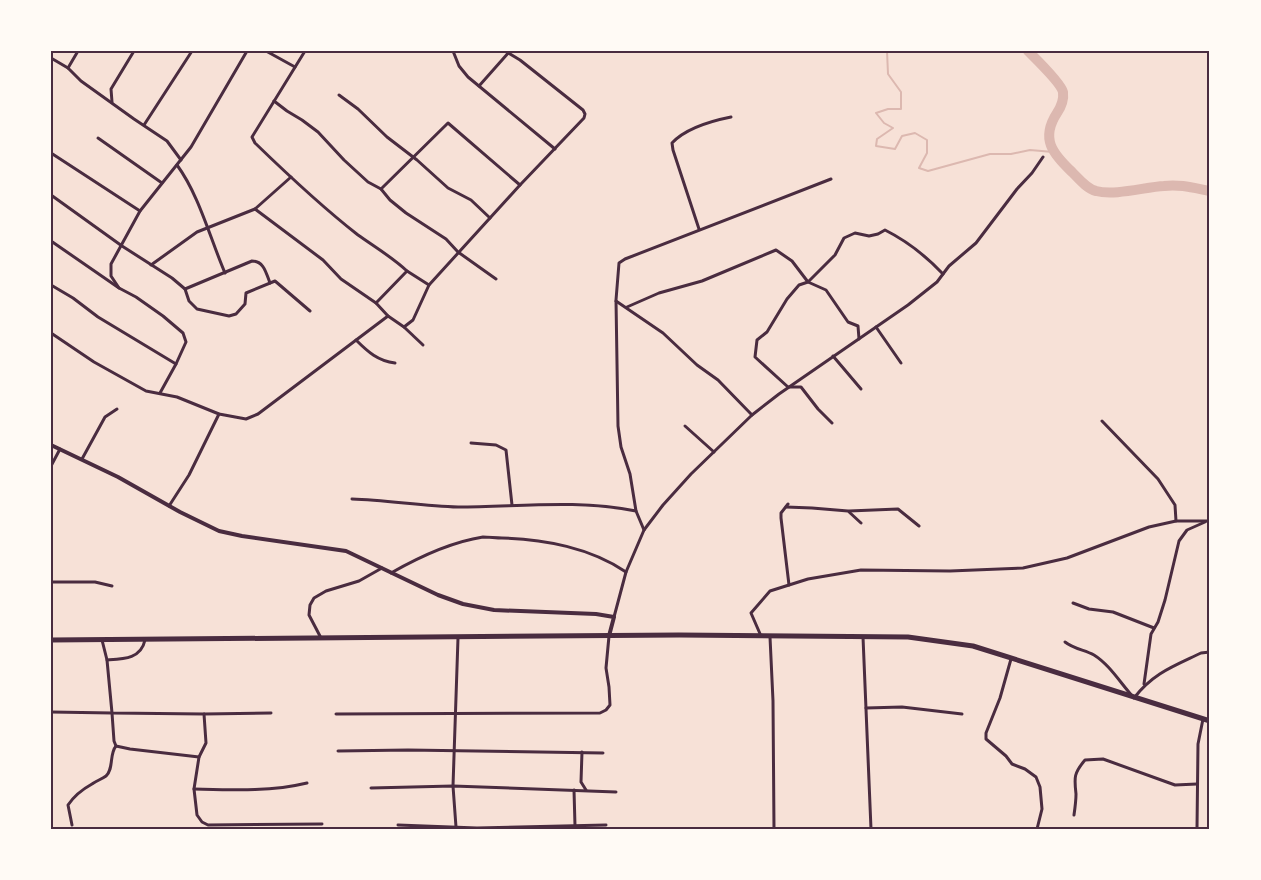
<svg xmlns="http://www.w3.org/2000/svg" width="1261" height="880" viewBox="0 0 1261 880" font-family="Lato,sans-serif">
  <rect width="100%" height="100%" fill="#f7e1d7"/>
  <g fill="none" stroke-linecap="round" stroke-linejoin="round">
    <path stroke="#dcb8b0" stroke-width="2" d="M 887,51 L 888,74 L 901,92 L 901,109 L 888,109 L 876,113 L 884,123 L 893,128 L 877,139 L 876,146 L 895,149 L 902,136 L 915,133 L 927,140 L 927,153 L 919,168 L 928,171 L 990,154 L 1011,154 L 1030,150 L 1053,152"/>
    <path stroke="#dcb8b0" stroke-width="10" d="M 1028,51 C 1036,59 1061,83 1063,92 C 1064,100 1061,107 1057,113 C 1040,139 1053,154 1072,172 C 1078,178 1087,189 1096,191 C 1115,196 1145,187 1164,186 C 1180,184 1194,188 1210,191"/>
    <g stroke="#4a2c40" stroke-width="3">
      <path d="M 78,51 L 68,68 L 81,81 L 134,119 L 167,141 L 181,160"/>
      <path d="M 266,51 L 295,67"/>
      <path d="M 305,51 L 252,137 L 255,143 C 288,175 322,207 358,235 C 375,247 392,257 407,271 L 376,303"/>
      <path d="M 453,51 L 459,66 L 468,77 L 555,149"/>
      <path d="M 51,58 L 68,68"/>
      <path d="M 479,86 L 510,51"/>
      <path d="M 339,95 L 358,109 L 387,137 L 417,160 L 448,188 L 471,200 L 490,218"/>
      <path d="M 274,101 L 287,111 L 302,120 L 318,132 L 344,160 L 368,182 L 381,189 L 390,200 L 406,213 L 446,239 L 458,252 L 496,279"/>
      <path d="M 112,102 L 111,89 L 134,51"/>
      <path d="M 144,125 L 192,51"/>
      <path d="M 98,138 L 162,183"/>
      <path d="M 51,153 L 140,211"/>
      <path d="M 177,165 C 199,195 210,238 225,273"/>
      <path d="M 381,189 L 448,123 L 520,185"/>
      <path d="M 51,195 L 122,246 L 172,278 L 185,289 L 252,261 C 264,261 266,273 270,283"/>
      <path d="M 255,209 L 323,260 L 341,279 L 376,303 L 388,316"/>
      <path d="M 699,229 L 673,150 L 672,143 C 686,128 711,121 731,117"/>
      <path d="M 51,241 L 119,288 L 136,297 L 163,316 L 183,333 L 186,342 L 176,364 L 160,393"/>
      <path d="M 151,265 L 197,232 L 255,209 L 291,177"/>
      <path d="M 407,271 L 429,285"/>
      <path d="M 51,285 L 73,298 L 98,317 L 176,364"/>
      <path d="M 119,288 L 111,276 L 111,264 L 140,211 L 191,147 L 247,51"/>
      <path d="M 185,289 L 189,301 L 197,309 L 229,316 L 236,314 L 245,304 L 246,293 L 275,281 L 310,311"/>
      <path d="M 616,301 L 663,333 L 697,365 L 718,380 L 752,415"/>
      <path d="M 627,307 L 659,293 L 702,281 L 776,250 L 792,261 L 808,282 L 826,290 L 848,322 L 858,326 L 859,339"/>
      <path d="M 404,327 L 423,345"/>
      <path d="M 876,327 L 901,363"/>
      <path d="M 51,333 L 94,362 L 146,391 L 177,397 L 219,414 L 246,419 L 258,414 L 388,316 L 404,327 L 413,320 L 429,285 L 520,185 L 584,118 L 585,114 L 583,110 L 520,60 L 505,51"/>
      <path d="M 356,340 C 368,352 378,361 395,363"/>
      <path d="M 833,356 L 861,389"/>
      <path d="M 1102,421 L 1158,479 L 1175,505 L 1176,521"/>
      <path d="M 832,423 L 818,409 L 801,387 L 788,387 L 755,357 L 757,340 L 767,332 L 787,299 L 799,285 L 808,282 L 835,255 L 844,238 L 855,233 L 869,236 L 878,234 L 885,230 C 907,241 926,256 943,274"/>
      <path d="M 685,426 L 714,452"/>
      <path d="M 471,443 L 496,445 L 506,450 L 512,505"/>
      <path d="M 82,459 L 105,417 L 117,409"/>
      <path d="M 51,466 L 60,449"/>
      <path d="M 352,499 C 387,500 422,506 458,507 C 517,507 577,499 636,511 L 644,530"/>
      <path d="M 788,504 L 781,513 L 781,518 L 789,585"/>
      <path d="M 169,506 L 189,475 L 219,414"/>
      <path d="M 786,507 L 812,508 L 848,511 L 861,523"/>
      <path d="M 636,511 L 630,474 L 621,447 L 618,426 L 616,300 L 619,263 L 625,259 L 831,179"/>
      <path d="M 849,511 L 898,509 L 919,526"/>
      <path d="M 391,573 C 419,557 451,542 483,537 C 489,537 496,538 502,538 C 544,539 591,548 626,572"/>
      <path d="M 51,582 L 95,582 L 112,586"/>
      <path d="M 1073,603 L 1089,609 L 1113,612 L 1154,628"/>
      <path d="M 614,617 L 626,572 L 644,530 L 663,505 L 691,474 L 752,415 L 779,394 L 908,305 L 937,282 L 949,266 L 976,243 L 1017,189 L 1032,173 L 1043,157"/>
      <path d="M 761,636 L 751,613 L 770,591 L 808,579 L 861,570 L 950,571 L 1023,568 L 1067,558 L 1149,527 L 1176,521 L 1210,521"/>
      <path d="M 770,637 L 773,701 L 774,829"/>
      <path d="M 863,637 L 871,829"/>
      <path d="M 321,638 L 309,615 L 310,605 L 314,598 L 326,591 L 359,581 L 382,568"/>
      <path d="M 102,640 L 107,660 L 112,713 L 204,714 L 206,743 L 199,757 L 194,789 L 197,815 L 202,822 L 208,825 L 322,824"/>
      <path d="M 1065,642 C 1074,649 1085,650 1094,655 C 1110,665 1121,684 1134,698 C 1153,673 1174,666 1201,653 L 1210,652"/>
      <path d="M 1011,659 L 1000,698 L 986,733 L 986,739 L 1006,756 L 1012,764 L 1025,769 L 1036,777 L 1040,787 L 1042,809 L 1037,829"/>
      <path d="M 107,660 C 123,659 141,659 145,640"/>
      <path d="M 1144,684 L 1151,634 L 1158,622 L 1165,600 L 1179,541 L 1187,530 L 1205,522"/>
      <path d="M 866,708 L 902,707 L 962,714"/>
      <path d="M 51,712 L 112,713 L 114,741 L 116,746 L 130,749 L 199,757"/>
      <path d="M 204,714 L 271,713"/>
      <path d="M 336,714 L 600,713 L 606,710 L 610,705 L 609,687 L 606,668 L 609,636"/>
      <path d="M 338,751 L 408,750 L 603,753"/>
      <path d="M 582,752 L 581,782 L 586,790"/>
      <path d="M 371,788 L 453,786 L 616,792"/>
      <path d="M 194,789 C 231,790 270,792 307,783"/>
      <path d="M 574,790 L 575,826"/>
      <path d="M 1074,815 C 1075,808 1076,801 1076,794 C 1074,777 1074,773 1085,760 L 1103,759 L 1175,785 L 1197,784"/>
      <path d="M 72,825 L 68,805 C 74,796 83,789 92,784 C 96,781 102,779 106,776 C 114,769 109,754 116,746"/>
      <path d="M 398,825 L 477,828 L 606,825"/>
      <path d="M 456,827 L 453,786 L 458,638"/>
      <path d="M 1197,829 L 1198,744 L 1203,719"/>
    </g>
    <path stroke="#4a2c40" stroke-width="4" d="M 51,445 L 118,477 L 180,512 L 219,531 L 242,536 L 346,551 L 438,595 L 463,604 L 494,610 L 596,614 L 614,617 L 609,636"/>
    <path stroke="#4a2c40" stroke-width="5" d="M 51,640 L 679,635 L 908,637 L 973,646 L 1210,721"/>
  </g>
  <rect width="1261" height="880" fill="none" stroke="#fffaf5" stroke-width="105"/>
  <rect x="52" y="52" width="1156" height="776" fill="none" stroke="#4a2c40" stroke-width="2"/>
</svg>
